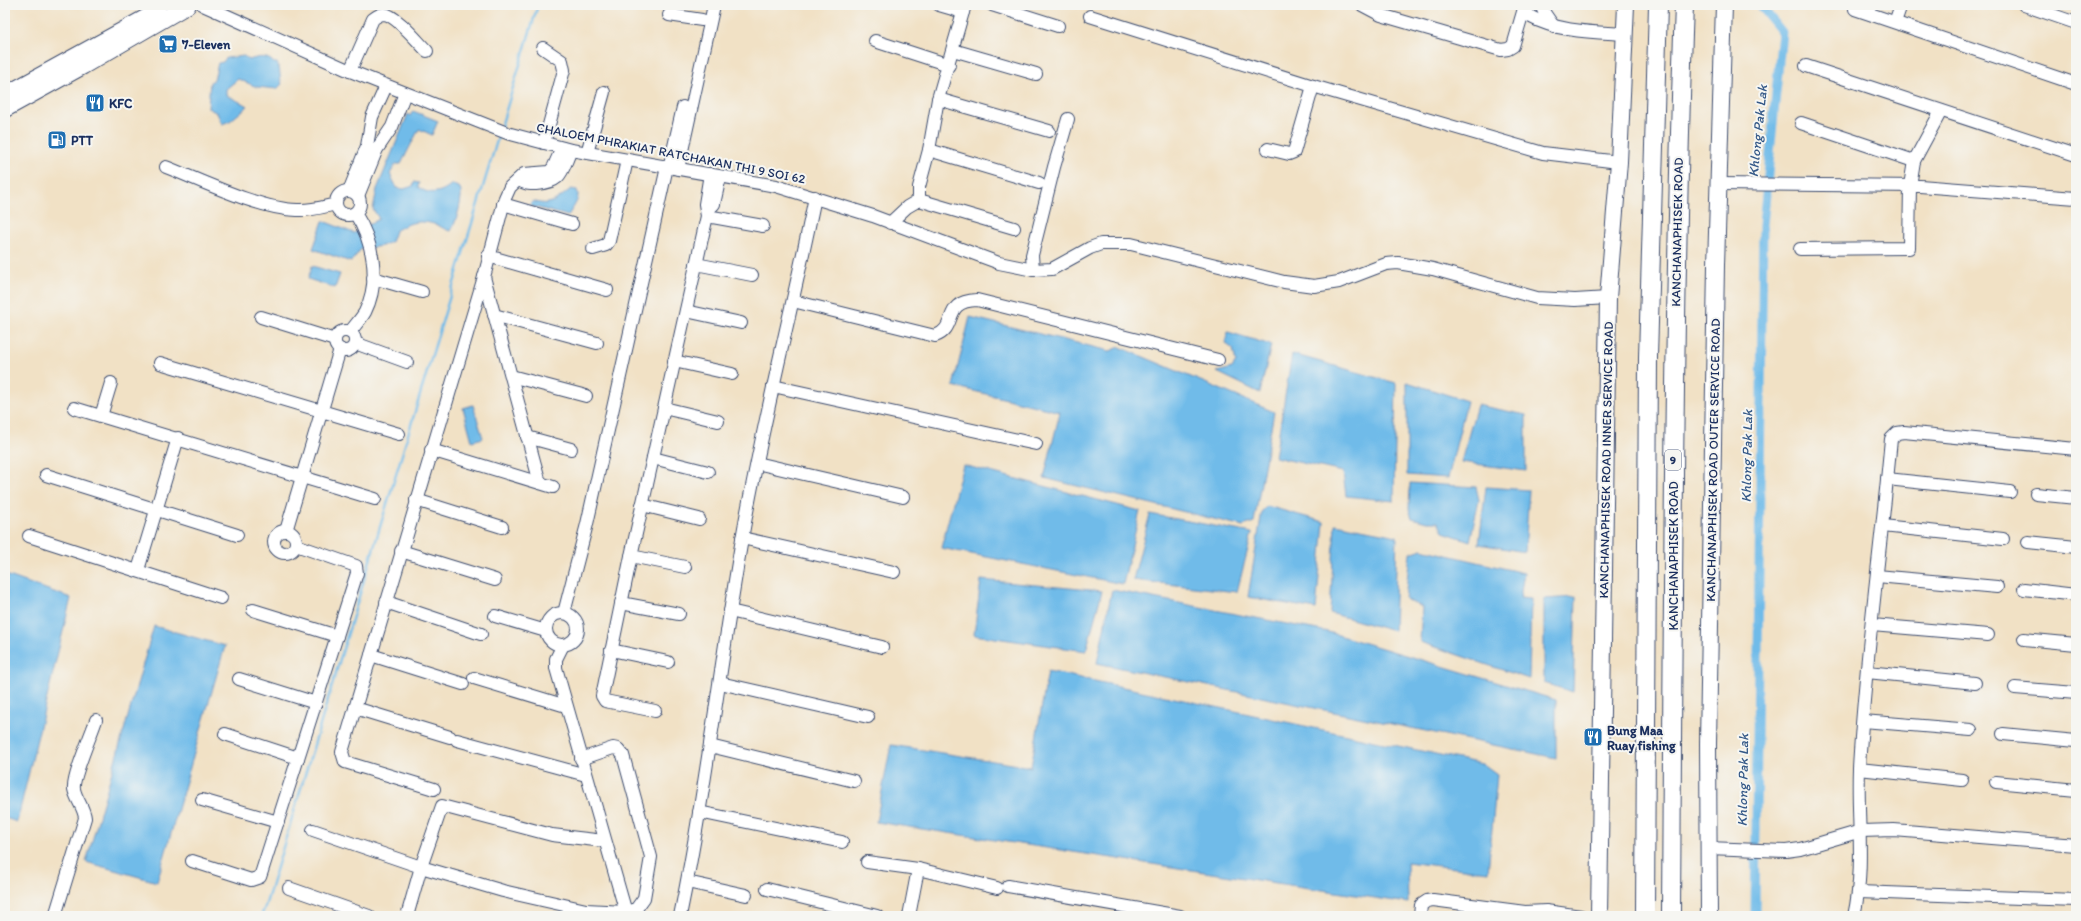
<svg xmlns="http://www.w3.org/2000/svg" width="2081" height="921" viewBox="0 0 2081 921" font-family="Itim,sans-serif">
  <rect width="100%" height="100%" fill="#f6f6f2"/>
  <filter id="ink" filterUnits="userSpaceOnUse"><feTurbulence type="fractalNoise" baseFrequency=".025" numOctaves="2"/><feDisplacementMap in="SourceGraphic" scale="8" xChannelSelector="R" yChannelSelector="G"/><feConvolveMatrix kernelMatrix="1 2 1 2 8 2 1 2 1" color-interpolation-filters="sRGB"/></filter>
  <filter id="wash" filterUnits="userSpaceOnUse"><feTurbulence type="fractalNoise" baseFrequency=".012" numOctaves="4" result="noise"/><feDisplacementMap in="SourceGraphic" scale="16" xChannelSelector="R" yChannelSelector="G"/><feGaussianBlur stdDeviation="0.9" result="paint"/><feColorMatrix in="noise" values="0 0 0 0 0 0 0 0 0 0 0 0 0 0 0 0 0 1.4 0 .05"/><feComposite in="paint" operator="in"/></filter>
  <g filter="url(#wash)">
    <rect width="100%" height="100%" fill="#f1e1c5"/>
    <g fill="#70bbe9" stroke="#4675a4">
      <path d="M 244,56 L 249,60 C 258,57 267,55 274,63 L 277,63 C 281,70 279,77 282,84 L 277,89 L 257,87 L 238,79 L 226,89 L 226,95 L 248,106 L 230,121 L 222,124 L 217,113 L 208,108 L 210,82 L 214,80 L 218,63 L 223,62 L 226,58 Z"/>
      <path d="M 413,111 L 438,121 L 432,135 L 419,129 L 401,164 L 396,164 L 390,174 L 397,188 L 404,189 L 413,186 L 414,182 L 419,183 L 418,187 C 430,196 441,193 452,184 L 460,188 C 464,196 456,223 451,231 C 445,230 442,227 437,225 C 419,219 410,222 395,231 L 391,242 L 382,246 L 361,249 L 351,262 L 313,249 L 323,221 L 354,233 L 379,219 L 373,209 L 377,189 L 408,114 L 410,116 Z"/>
      <path d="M 571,189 L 577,190 C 581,200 572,208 568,216 L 531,206 L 530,204 L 533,201 C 551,208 558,198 571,189 Z"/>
      <path d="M 312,266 L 340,274 L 335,288 L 308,279 Z"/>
      <path d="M 970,317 L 1110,351 L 1120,347 L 1274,412 L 1254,522 L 1243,526 L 1044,478 L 1060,412 L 953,386 Z"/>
      <path d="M 1228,332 L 1271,345 L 1260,393 L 1217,372 L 1232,368 L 1236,362 L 1233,349 L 1225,343 Z"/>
      <path d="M 1292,354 L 1396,383 L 1394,501 L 1346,496 L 1343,472 L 1275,457 Z"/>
      <path d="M 1407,382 L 1467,401 L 1448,478 L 1407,475 Z"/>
      <path d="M 473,405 L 483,438 L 472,441 L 463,408 Z"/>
      <path d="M 1477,405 L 1526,415 L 1526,471 L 1461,462 Z"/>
      <path d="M 963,465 L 1140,511 L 1123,584 L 941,548 Z"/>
      <path d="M 1410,483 L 1476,487 L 1479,500 L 1470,541 L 1443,532 L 1438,522 L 1427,522 L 1412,518 L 1409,509 Z"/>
      <path d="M 1486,487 L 1529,490 L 1525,552 L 1479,544 Z"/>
      <path d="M 1267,506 L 1324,522 L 1316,609 L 1248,597 L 1262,511 Z"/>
      <path d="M 1150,514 L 1252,533 L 1237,592 L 1133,580 Z"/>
      <path d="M 1335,524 L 1397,536 L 1394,631 L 1330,613 Z"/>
      <path d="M 1422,549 L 1524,573 L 1520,598 L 1531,599 L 1529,679 L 1420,642 L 1422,607 L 1405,599 L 1410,553 Z"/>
      <path d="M 6,575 L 71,598 L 17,822 L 5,818 Z"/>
      <path d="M 981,580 L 1102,591 L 1086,651 L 974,635 Z"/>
      <path d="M 1112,590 L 1328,632 L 1556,700 L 1556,758 L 1097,663 Z"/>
      <path d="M 1576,597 L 1573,692 L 1544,683 L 1544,599 Z"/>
      <path d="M 154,626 L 225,646 L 157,882 L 86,862 Z"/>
      <path d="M 1048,671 L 1482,764 L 1497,775 L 1488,872 L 1407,862 L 1408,903 L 876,822 L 891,745 L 1031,767 Z"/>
    </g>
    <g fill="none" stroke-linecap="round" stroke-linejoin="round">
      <g stroke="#70bbe9" stroke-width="2.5">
        <path d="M 501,127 L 538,5"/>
        <path d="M 261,916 L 265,907 L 499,134"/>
      </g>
      <path stroke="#70bbe9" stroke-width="9" d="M 1755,916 L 1763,225 L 1782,32 L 1760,5"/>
    </g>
  </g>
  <g filter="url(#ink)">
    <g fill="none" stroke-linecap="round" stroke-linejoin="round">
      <defs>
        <g id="minor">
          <path d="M 203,5 L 350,71 L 507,133 L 571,150 L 776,186 L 873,216 L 999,263 L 1033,270 L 1052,269 L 1090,248 L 1101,244 L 1131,244 L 1284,282 L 1314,286 L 1339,282 L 1386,264 L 1398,263 L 1433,269 L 1537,298 L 1575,300 L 1608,298"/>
          <path d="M 939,5 L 963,12"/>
          <path d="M 965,5 L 938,99 L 929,150 L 919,187 L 919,200 L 1014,228"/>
          <path d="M 992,5 L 1058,26"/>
          <path d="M 1362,5 L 1381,15 L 1501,50 L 1508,49 L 1513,46 L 1525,5"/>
          <path d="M 1525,5 L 1529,16 C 1558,32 1592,32 1624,34"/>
          <path d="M 1541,5 L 1545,14 L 1554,27"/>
          <path d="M 2024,5 L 2076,23"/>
          <path d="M 1855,9 L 2076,84"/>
          <path d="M 669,15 L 702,20"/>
          <path d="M 1090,16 L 1313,86 L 1543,153 L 1619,162"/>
          <path d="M 1895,22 L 1901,5"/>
          <path d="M 875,41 L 949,65"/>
          <path d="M 543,48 L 562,61 L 564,70 L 544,143"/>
          <path d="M 953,50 L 1036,74"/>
          <path d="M 1806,66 L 2076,155"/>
          <path d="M 350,71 L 373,19 C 377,16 380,14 384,14 C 396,15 418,42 427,51"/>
          <path d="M 938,99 L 1049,131"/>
          <path d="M 1801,123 L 1914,161"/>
          <path d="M 1268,149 L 1289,154 L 1294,152 L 1313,86"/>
          <path d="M 929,150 L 1039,183"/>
          <path d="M 587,153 L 604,92"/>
          <path d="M 166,167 C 202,181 259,209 297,210 C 310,211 323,207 336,204"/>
          <path d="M 669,168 L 683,107"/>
          <path d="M 678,169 L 714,5"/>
          <path d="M 519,180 C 525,184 529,184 536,184 C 563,182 561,172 571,150"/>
          <path d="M 1719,184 L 1920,186 L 2076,198"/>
          <path d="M 349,191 L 367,146 L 372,117 L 386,86"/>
          <circle cx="348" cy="203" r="12"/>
          <path d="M 358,196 L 377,149 L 392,127 L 405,93"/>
          <path d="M 503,204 L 572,224"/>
          <path d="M 707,211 L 714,204 L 720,177"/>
          <path d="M 707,216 L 763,226"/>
          <path d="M 890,223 L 907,207 L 919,200"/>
          <path d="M 593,249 L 606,245 L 609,241 L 627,160"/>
          <path d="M 1800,249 L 1909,248 L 1910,186 L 1914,161 L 1941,111"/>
          <path d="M 488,256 L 607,290"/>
          <path d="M 696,264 L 752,275"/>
          <path d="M 1033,270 L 1032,255 L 1054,167 L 1068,119"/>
          <path d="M 484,277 L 540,483"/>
          <path d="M 373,278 L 422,292"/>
          <path d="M 793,301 L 935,336 C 959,328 941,301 977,300 L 1218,360"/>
          <path d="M 686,311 L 741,323"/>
          <path d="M 494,315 L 597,343"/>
          <path d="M 261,317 L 335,340"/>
          <circle cx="345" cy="341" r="10"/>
          <path d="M 350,332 C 355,325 361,319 365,312 C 381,280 373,241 355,213"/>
          <path d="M 355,343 L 407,362"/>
          <path d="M 674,361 L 732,374"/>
          <path d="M 160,363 L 399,434"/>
          <path d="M 511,376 L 586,396"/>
          <path d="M 773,386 L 1036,444"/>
          <path d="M 74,408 L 375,499"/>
          <path d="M 664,408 L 718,421"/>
          <path d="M 101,416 L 111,383"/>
          <path d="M 527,437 L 571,449"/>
          <path d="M 431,450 L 553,487"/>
          <path d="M 653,458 L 708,472"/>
          <path d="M 757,463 L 903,497"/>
          <path d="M 46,475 L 237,535"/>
          <path d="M 1887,479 L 2010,492"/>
          <path d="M 2036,494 L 2076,498"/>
          <path d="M 416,500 L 502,527"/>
          <path d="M 642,505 L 699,519"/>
          <path d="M 1883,526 L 2003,539"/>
          <circle cx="285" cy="542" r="11"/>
          <path d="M 286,531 L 340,349"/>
          <path d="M 29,536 L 221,598"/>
          <path d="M 742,538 L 894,572"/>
          <path d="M 2028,542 L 2076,547"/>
          <path d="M 401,551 L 495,580"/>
          <path d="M 631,556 L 685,567"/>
          <path d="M 138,570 L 178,438"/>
          <path d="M 1877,576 L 1997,587"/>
          <path d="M 2024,589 L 2076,595"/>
          <path d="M 386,602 L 481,634"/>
          <path d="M 621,603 L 679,614"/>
          <path d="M 253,610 L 337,636"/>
          <path d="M 730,611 L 882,647"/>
          <path d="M 564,613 L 587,524 L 667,167"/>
          <circle cx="562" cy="629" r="16"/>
          <path d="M 495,616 L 546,631"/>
          <path d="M 1872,625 L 1988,635"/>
          <path d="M 2024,639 L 2076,644"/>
          <path d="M 563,645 L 556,659 L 556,668 L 627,916"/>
          <path d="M 611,650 L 668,662"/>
          <path d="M 371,655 L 463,684"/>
          <path d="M 1867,672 L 1975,683"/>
          <path d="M 474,678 L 566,706"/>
          <path d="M 239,679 L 316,703"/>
          <path d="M 720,683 L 868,717"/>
          <path d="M 2015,688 L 2076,693"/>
          <path d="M 355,708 L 450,737"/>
          <path d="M 655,711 L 605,701 L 602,696 L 631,556 L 707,216 L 705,204 L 710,174"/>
          <path d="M 1863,721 L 1971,730"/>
          <path d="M 225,734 L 298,758"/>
          <path d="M 2003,734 L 2076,741"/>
          <path d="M 457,740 L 586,775"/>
          <path d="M 710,746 L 854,781"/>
          <path d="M 1859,769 L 1962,780"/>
          <path d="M 1996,782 L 2076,790"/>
          <path d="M 434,789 L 345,762 L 342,752 L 484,277 L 505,198 L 510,187 L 524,174 L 549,172 L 553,168 L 562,148"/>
          <path d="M 202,800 L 278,822"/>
          <path d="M 699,812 L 842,842"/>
          <path d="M 313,830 L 421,867 L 503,891 L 586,910 L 625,912 L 636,909 L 644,898 L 651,857 L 623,755 L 618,749 L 613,748 L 581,759"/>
          <path d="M 1708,848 L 1786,851 L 1800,849 L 1861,831 L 1894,830 L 2076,845"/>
          <path d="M 192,861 L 251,880 L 260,877 L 262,871 L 357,573 L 356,566 L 296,545"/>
          <path d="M 867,862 L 918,869 L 997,888"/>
          <path d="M 687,882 L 746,895"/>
          <path d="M 1008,886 L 1180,916"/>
          <path d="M 289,888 L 369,916"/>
          <path d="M 767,889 L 877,916"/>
          <path d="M 1859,892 L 2076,900"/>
          <path d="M 55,916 L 85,818 C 84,807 76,800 74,789 C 72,778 92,733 96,720"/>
          <path d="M 407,916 L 421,867 L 442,806 L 552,835 L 604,841"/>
          <path d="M 680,916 C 706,791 720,664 742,539 C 762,424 792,311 815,197"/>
          <path d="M 909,916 L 918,869"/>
          <path d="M 1420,916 L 1421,905 L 1427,901 L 1433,900 L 1525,912 L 1546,911 L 1581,916"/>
          <path d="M 1854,916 C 1865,867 1857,818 1859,768 C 1865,658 1881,549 1891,439 L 1897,433 L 1904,432 L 2076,449"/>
        </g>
        <g id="major">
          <path d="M 5,95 L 158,11"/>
          <path d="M 5,109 L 83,66 L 188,5"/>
          <path d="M 1599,916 L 1608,298 L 1619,162 L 1626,5"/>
          <path d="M 1709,916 L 1708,744 L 1716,265 L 1724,5"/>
        </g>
        <g id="highway">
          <path d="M 1645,916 L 1648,357 L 1658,5"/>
          <path d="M 1671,916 C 1673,612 1673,309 1684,5"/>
        </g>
      </defs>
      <use href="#minor" stroke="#3b4a6d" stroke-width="14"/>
      <use href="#major" stroke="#3b4a6d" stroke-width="18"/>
      <use href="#highway" stroke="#3b4a6d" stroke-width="20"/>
      <use href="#minor" stroke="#fff" stroke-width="12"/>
      <use href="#major" stroke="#fff" stroke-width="16"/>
      <use href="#highway" stroke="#fff" stroke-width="18"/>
    </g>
  </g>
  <defs>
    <symbol id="supermarket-square" viewBox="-11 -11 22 22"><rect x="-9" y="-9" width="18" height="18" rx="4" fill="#1f6fb2" stroke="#f6f6f2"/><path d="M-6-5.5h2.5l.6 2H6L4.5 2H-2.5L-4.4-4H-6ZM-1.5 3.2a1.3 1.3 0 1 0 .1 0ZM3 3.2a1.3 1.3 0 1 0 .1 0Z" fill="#fff"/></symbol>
    <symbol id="restaurant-square" viewBox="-11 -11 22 22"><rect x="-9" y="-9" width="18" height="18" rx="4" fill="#1f6fb2" stroke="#f6f6f2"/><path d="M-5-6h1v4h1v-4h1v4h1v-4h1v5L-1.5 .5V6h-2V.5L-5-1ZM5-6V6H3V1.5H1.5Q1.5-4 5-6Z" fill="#fff"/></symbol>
    <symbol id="fuel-square" viewBox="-11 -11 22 22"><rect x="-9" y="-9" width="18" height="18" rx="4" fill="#1f6fb2" stroke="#f6f6f2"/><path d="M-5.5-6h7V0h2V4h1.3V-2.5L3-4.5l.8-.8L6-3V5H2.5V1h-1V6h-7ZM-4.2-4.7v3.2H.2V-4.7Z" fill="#fff"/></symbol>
  </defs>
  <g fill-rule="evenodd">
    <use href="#supermarket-square" x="157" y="33" width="22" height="22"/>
    <use href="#restaurant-square" x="84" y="92" width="22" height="22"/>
    <use href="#fuel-square" x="46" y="129" width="22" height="22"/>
    <use href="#restaurant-square" x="1582" y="726" width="22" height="22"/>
  </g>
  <g text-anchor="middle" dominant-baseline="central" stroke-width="4" stroke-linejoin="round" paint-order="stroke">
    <rect fill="#f6f6f2" stroke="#5d6b8a" stroke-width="1" x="1665" y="450" width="16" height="20" rx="3"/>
    <g font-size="12" font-weight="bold" fill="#1b2f5e">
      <text x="1673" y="460">9</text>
    </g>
    <g font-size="13" font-weight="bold" fill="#1b2f5e" stroke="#f6f6f2" text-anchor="start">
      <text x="182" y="44">7-Eleven</text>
      <text x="109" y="103">KFC</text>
      <text x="71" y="140">PTT</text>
      <text x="1607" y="730">Bung Maa<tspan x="1607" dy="15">Ruay fishing</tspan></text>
    </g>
    <g font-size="13" fill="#1b2f5e" stroke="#f6f6f2">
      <text transform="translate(671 153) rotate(11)">CHALOEM PHRAKIAT RATCHAKAN THI 9 SOI 62</text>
      <text transform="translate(1677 232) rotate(-89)">KANCHANAPHISEK ROAD</text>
      <text transform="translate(1606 460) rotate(-89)">KANCHANAPHISEK ROAD INNER SERVICE ROAD</text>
      <text transform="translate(1713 460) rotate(-89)">KANCHANAPHISEK ROAD OUTER SERVICE ROAD</text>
      <text transform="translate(1673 556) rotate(-90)">KANCHANAPHISEK ROAD</text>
    </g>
    <g font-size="14" font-style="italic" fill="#355988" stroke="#f6f6f2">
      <text transform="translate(1758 131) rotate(-84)">Khlong Pak Lak</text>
      <text transform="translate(1747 456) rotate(-89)">Khlong Pak Lak</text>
      <text transform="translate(1743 780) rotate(-89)">Khlong Pak Lak</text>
    </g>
  </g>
  <rect width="2081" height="921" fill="none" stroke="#f6f6f2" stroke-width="20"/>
</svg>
